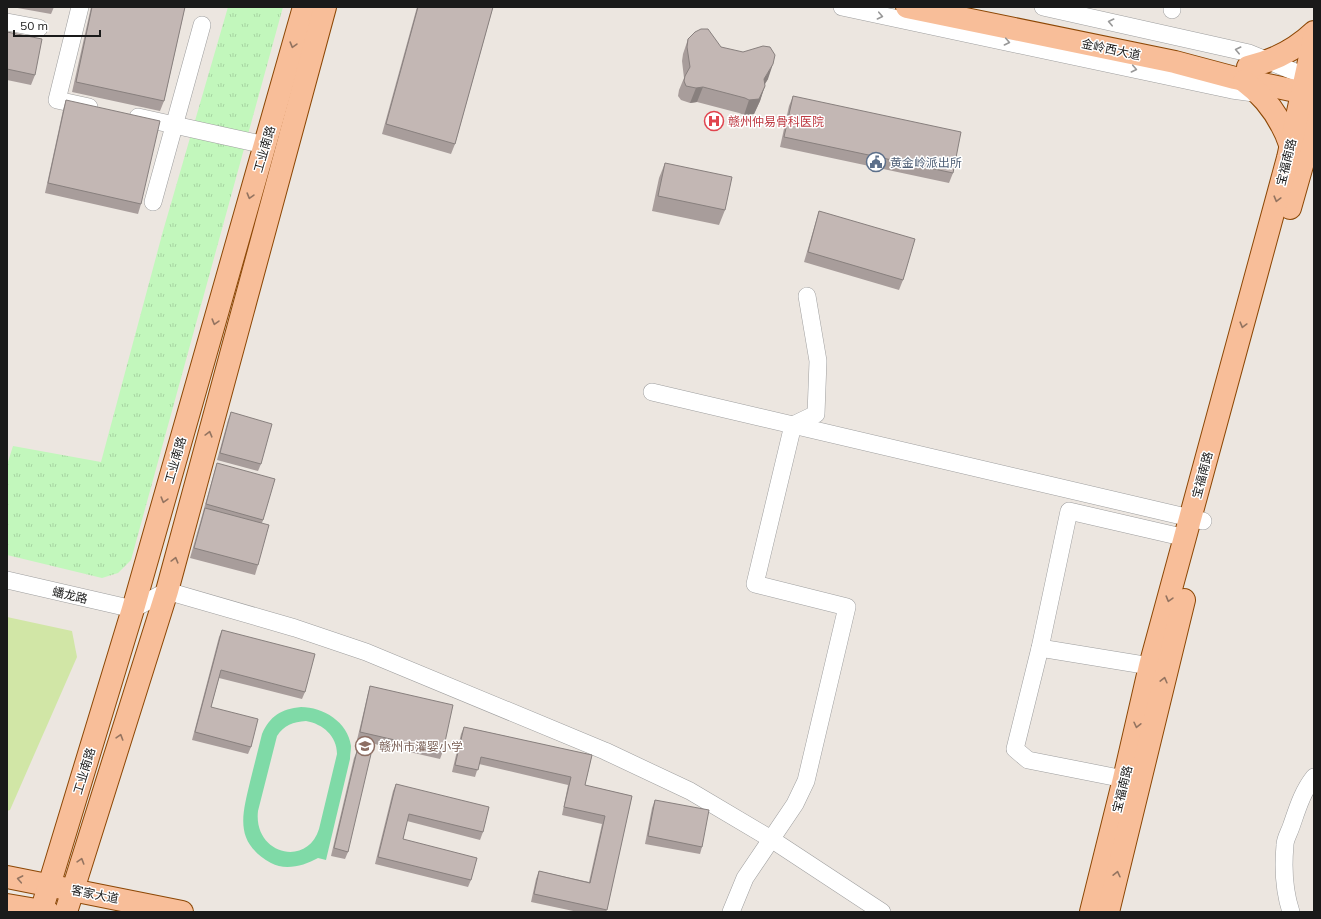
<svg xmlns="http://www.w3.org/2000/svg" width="1321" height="919" viewBox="0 0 1321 919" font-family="Mulish,'Noto Sans SC',sans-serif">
  <defs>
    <pattern id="park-tufts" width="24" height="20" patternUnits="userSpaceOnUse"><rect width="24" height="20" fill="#c2f7bc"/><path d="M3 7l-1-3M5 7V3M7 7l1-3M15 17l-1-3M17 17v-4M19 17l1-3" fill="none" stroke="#a6d3a1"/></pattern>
  </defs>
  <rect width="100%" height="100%" fill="#ece6e0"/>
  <path fill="#d1e6a6" d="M 7,617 L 72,631 L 77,657 L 10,810 L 7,811 Z"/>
  <path fill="url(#park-tufts)" d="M 228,7 L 283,7 L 131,560 L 118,573 L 102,578 L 7,555 L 7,465 L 13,446 L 101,462 L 163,231 Z"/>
  <path fill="#7fdaa7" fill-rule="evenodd" d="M 301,707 C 323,707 348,722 351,746 C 351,750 350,755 350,759 L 326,860 L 318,858 C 304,866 285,871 271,863 C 234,842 242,816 250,782 C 254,766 258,750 262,734 C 270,716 281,709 301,707 ZM 306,721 C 323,724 337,736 337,754 L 319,829 C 307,868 253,854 258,811 L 277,736 C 284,725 293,722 306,721 Z"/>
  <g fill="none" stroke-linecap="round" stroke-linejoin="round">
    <defs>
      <g id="minor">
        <path d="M 80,7 L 57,100 L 89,107"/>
        <path d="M 842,7 L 1232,90 L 1261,94"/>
        <path d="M 1043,7 L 1249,53 L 1305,76 L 1314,78"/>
        <path d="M 1172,10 L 1172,7"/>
        <path d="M 7,22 L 39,28"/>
        <path d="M 138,117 L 265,145"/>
        <path d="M 153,202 L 202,25"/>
        <path d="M 652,392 L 1203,521"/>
        <path d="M 7,580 L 133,609 L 167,591 L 295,628 L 366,652 L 605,751 L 690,791 L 771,839 L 882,912"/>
        <path d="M 1040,648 L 1150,666"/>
        <path d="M 1124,779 L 1028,760 L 1015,749 L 1040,648 L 1069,511 L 1186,538"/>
        <path d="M 731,912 L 745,878 L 795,804 L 806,781 L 847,607 L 755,584 L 793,425 L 816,414 L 818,361 L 807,296"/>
        <path d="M 1291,912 C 1284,891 1283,867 1285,845 C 1285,839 1289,833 1291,827 C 1297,810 1302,792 1314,777"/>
      </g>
      <g id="major">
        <path d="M 907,7 L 1175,62 L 1235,78 L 1314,95"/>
        <path d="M 1248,67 C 1273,61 1295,50 1314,32"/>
        <path d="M 1244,81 C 1267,98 1282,120 1291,147"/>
        <path d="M 1290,208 L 1303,162 L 1314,109"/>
        <path d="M 7,877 L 182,912"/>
        <path d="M 7,905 L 48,912"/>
        <path d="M 41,912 L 133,609 L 304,7"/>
        <path d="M 66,912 L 167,591 L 325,7"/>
        <path d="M 1091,912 L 1124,779 L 1150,666 L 1288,158 L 1314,38"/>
        <path d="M 1108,912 L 1184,600"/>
      </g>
    </defs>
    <use href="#minor" stroke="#9e9e9e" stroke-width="18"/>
    <use href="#major" stroke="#8c4705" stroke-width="24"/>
    <use href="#minor" stroke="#fff" stroke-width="17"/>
    <use href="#major" stroke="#f8be99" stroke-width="22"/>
  </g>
  <g fill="#a89d9b">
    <path d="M 12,7 L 54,7 L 51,14 Z"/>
    <path d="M 91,7 L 185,7 L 164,101 L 160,111 L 72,92 Z"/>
    <path d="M 417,7 L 493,7 L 455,144 L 451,154 L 382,134 Z"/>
    <path d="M 7,32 L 35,75 L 31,85 L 7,80 Z"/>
    <path d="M 688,39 L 721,47 L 768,79 L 765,84 L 760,101 L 754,114 L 744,115 L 739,113 L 697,102 L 690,103 L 681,100 L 678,96 L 679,90 L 684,78 L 682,61 L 683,54 Z"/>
    <path d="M 793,96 L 953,173 L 949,183 L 780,147 L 789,106 Z"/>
    <path d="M 66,100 L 141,204 L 138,214 L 45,193 L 63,110 Z"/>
    <path d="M 665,163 L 725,210 L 719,225 L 652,211 L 659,178 Z"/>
    <path d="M 819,211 L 903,280 L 899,290 L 804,262 L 816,221 Z"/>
    <path d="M 231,412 L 261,464 L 258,471 L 217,460 L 228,420 Z"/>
    <path d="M 217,463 L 263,520 L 262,523 L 258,565 L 255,575 L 190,558 L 214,473 Z"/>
    <path d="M 222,630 L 305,692 L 302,699 L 219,678 L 211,707 L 251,747 L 248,754 L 192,740 L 219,637 Z"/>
    <path d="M 370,686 L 443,751 L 440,759 L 357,740 L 368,693 Z"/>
    <path d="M 464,727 L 592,755 L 585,785 L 632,796 L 606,912 L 578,912 L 531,902 L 536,879 L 539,871 L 589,882 L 602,824 L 562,815 L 568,785 L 479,764 L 475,777 L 452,772 L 461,734 Z"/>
    <path d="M 357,751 L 348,852 L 345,859 L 331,856 L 354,758 Z"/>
    <path d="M 396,784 L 483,832 L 480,840 L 407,821 L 403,839 L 471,880 L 468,887 L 375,864 L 393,791 Z"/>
    <path d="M 655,800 L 702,847 L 700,854 L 645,844 L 652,808 Z"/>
  </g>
  <g fill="#88807e">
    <path d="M 773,64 L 768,79 L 758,94 L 764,79 Z"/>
    <path d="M 765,86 L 760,101 L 754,114 L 744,115 L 749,100 Z"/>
    <path d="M 703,87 L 697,102 L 690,103 L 696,88 Z"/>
  </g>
  <g fill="#c3b7b4" stroke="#88807e">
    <path d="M 92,7 L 185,7 L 164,101 L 76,82 Z"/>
    <path d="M 418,7 L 493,7 L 455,144 L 386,124 Z"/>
    <path d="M 701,29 L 708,29 L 721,47 L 743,52 L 763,46 L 770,47 L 775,55 L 773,64 L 764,79 L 765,86 L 759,99 L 749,100 L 745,98 L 703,87 L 696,88 L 686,86 L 684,81 L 685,76 L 690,67 L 687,47 L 688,39 L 695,32 Z"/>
    <path d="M 7,32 L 42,39 L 35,75 L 7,69 Z"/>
    <path d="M 793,96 L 961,132 L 953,173 L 784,137 Z"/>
    <path d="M 66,100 L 160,121 L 141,204 L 48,183 Z"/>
    <path d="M 665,163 L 732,177 L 725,210 L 658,196 Z"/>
    <path d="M 819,211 L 915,239 L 903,280 L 808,252 Z"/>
    <path d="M 231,412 L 272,424 L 261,464 L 220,453 Z"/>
    <path d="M 217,463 L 275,479 L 263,520 L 206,504 Z"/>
    <path d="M 205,508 L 269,525 L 258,565 L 194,548 Z"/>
    <path d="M 222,630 L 315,654 L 305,692 L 221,670 L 211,707 L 258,719 L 251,747 L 195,732 Z"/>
    <path d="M 370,686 L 453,705 L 443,751 L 360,732 Z"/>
    <path d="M 464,727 L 592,755 L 585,785 L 632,796 L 607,910 L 534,894 L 539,871 L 590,883 L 605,816 L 564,807 L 571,777 L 481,757 L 478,770 L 455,765 Z"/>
    <path d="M 357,751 L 371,754 L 348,852 L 334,848 Z"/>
    <path d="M 396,784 L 489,807 L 483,832 L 409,814 L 403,839 L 477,858 L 471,880 L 378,857 Z"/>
    <path d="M 655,800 L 709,810 L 702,847 L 648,836 Z"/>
  </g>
  <defs><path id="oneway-chevron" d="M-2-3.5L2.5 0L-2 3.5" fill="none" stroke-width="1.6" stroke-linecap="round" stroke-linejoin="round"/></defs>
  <g stroke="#989898">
    <use href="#oneway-chevron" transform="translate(880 16) rotate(12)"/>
    <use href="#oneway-chevron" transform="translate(1111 22) rotate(-167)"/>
    <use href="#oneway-chevron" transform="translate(1007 42) rotate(12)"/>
    <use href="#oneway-chevron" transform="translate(1238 50) rotate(-167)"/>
    <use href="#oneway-chevron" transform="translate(1134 69) rotate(12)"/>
  </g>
  <g stroke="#947460">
    <use href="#oneway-chevron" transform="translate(293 45) rotate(106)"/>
    <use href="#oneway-chevron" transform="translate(250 196) rotate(106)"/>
    <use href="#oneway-chevron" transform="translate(1277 199) rotate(105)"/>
    <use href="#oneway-chevron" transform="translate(215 322) rotate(106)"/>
    <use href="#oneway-chevron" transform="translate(1243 325) rotate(105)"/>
    <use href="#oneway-chevron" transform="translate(209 434) rotate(-75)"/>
    <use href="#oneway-chevron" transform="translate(164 500) rotate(106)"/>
    <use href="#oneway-chevron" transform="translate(175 560) rotate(-75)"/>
    <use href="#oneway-chevron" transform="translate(1169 599) rotate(106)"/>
    <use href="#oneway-chevron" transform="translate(1164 680) rotate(-76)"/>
    <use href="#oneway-chevron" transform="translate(1137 725) rotate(103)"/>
    <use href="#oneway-chevron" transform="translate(120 737) rotate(-73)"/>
    <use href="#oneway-chevron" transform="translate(81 861) rotate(-73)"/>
    <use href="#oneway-chevron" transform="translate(1117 874) rotate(-77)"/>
    <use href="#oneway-chevron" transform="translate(20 879) rotate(-169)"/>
  </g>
  <defs>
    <symbol id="hospital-ring" viewBox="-11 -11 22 22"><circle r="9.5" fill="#fff" stroke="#e0444e" stroke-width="1.5"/><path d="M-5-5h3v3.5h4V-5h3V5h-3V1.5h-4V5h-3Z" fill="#e0444e"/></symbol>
    <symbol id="civic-ring" viewBox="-11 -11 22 22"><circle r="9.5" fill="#fff" stroke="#5c6f8a" stroke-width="1.5"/><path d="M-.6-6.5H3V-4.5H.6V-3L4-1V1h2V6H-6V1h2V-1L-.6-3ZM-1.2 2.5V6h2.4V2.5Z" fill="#5c6f8a"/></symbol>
    <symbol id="school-ring" viewBox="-11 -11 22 22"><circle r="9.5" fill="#fff" stroke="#8d6e63" stroke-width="1.5"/><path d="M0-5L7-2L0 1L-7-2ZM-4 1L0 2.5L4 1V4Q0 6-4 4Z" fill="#8d6e63"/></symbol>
  </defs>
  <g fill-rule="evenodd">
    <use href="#hospital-ring" x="703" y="110" width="22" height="22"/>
    <use href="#civic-ring" x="865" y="151" width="22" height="22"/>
    <use href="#school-ring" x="354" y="735" width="22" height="22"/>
  </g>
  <g text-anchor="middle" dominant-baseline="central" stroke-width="3" stroke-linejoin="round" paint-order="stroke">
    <g font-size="12" fill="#1a1a1a" stroke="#fff">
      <text transform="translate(1111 49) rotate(12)">金岭西大道</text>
      <text transform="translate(264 149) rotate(-74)">工业南路</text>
      <text transform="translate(1286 162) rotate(-76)">宝福南路</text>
      <text transform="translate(175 460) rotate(-74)">工业南路</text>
      <text transform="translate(1202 475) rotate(-75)">宝福南路</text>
      <text transform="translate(70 595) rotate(13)">蟠龙路</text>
      <text transform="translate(84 771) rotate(-73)">工业南路</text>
      <text transform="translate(1122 789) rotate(-76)">宝福南路</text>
      <text transform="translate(95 894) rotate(11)">客家大道</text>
    </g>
    <g font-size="12" fill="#be3a42" stroke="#fff" text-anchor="start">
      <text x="728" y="121">赣州仲易骨科医院</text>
    </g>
    <g font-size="12" fill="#4e5e75" stroke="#fff" text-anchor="start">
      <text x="890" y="162">黄金岭派出所</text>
    </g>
    <g font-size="12" fill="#785e54" stroke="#fff" text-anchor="start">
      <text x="379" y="746">赣州市灌婴小学</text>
    </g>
  </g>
  <rect width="1321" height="919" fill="none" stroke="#1a1a1a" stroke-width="16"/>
  <path d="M14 30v6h86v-6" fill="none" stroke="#1a1a1a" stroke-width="2"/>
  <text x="20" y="30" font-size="12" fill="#1a1a1a" stroke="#ffffff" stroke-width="3" paint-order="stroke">50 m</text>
</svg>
